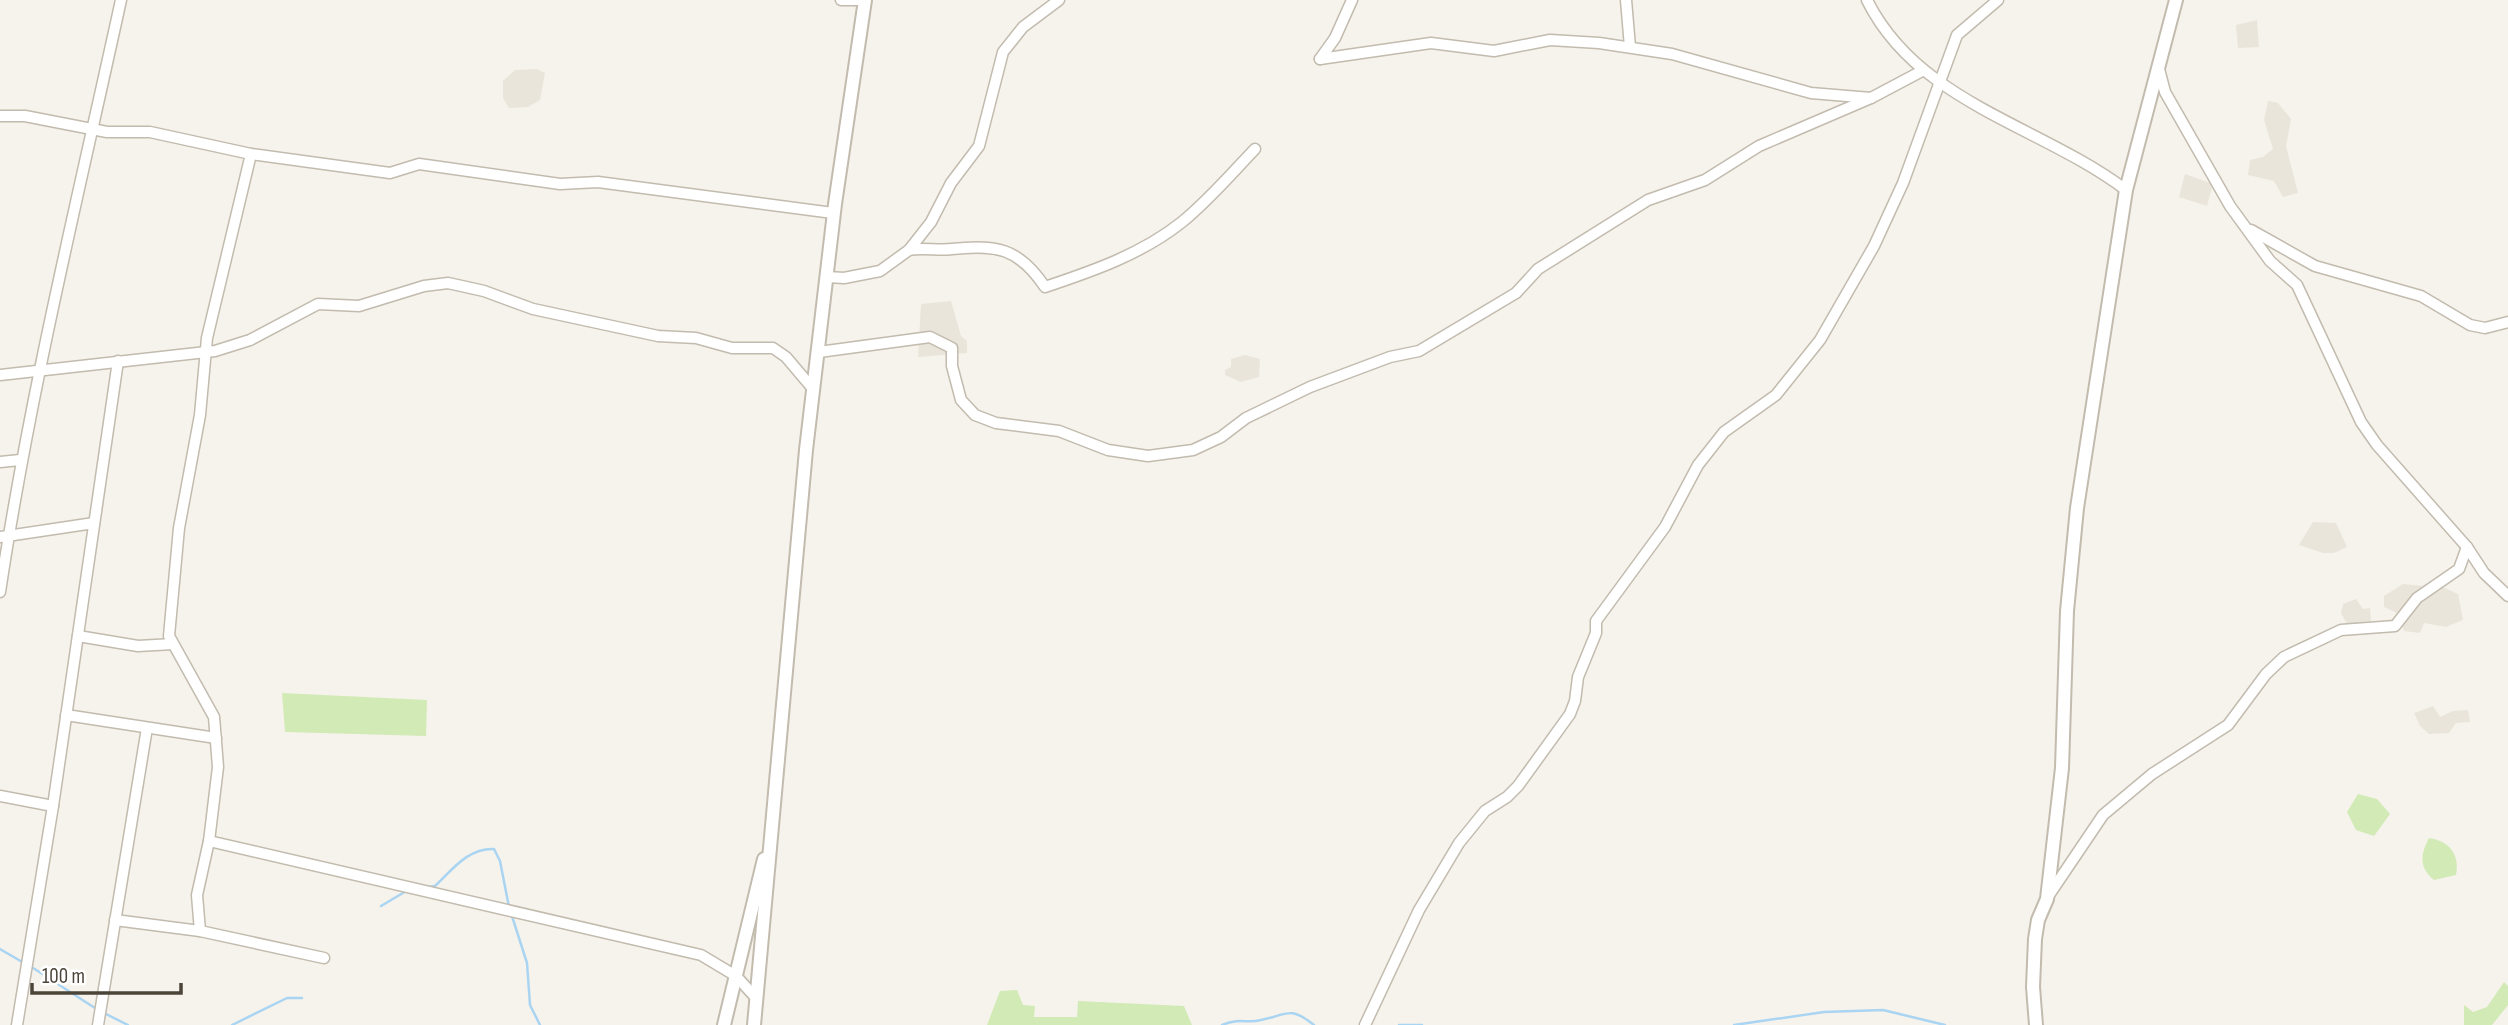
<svg xmlns="http://www.w3.org/2000/svg" width="2508" height="1025" viewBox="0 0 2508 1025" font-family="'Sofia Sans Condensed',sans-serif">
  <rect width="100%" height="100%" fill="#f6f3ec"/>
  <g fill="#eae5da">
    <path d="M 2257,20 L 2259,47 L 2238,48 L 2236,25 Z"/>
    <path d="M 537,69 L 545,73 L 540,100 L 528,107 L 509,108 L 503,98 L 503,81 L 515,70 Z"/>
    <path d="M 2268,101 L 2278,103 L 2291,119 L 2286,146 L 2298,193 L 2283,197 L 2274,181 L 2248,175 L 2250,160 L 2263,157 L 2273,149 L 2264,120 Z"/>
    <path d="M 2185,174 L 2213,184 L 2207,206 L 2179,197 Z"/>
    <path d="M 951,301 L 961,336 L 967,341 L 967,353 L 918,357 L 921,304 Z"/>
    <path d="M 1245,355 L 1260,359 L 1259,377 L 1241,382 L 1225,375 L 1225,370 L 1231,367 L 1231,359 Z"/>
    <path d="M 2313,522 L 2336,523 L 2347,547 L 2334,553 L 2323,553 L 2299,545 Z"/>
    <path d="M 2403,584 L 2445,588 L 2458,594 L 2463,620 L 2446,627 L 2424,623 L 2420,633 L 2404,631 L 2397,613 L 2384,607 L 2384,596 Z"/>
    <path d="M 2356,599 L 2363,609 L 2370,608 L 2371,621 L 2347,624 L 2341,613 L 2343,604 Z"/>
    <path d="M 2433,706 L 2440,717 L 2453,711 L 2468,710 L 2470,722 L 2456,723 L 2449,733 L 2429,734 L 2420,726 L 2414,713 Z"/>
  </g>
  <g fill="#d2eab5">
    <path d="M 282,693 L 427,700 L 426,736 L 285,732 Z"/>
    <path d="M 2358,794 L 2377,799 L 2390,814 L 2374,836 L 2356,830 L 2347,812 Z"/>
    <path d="M 2429,838 C 2449,841 2460,854 2456,875 L 2434,880 C 2419,868 2420,855 2429,838 Z"/>
    <path d="M 2504,982 L 2508,986 L 2508,1005 L 2492,1025 L 2464,1025 L 2464,1005 L 2473,1012 L 2487,1007 Z"/>
    <path d="M 1017,990 L 1023,1005 L 1035,1006 L 1034,1017 L 1077,1017 L 1078,1001 L 1184,1006 L 1192,1025 L 987,1025 L 1000,991 Z"/>
  </g>
  <g fill="none" stroke-linecap="round" stroke-linejoin="round">
    <g stroke="#a9d4f2" stroke-width="2.5">
      <path d="M 428,887 L 435,886 C 453,869 468,848 494,849 L 500,861 L 509,907"/>
      <path d="M 381,906 L 408,890"/>
      <path d="M 511,913 L 527,963 L 530,1005 L 540,1025"/>
      <path d="M 0,949 L 24,963"/>
      <path d="M 30,966 L 98,1010"/>
      <path d="M 104,1013 L 128,1025"/>
      <path d="M 232,1025 L 287,998 L 302,998"/>
      <path d="M 1222,1025 C 1242,1017 1245,1024 1261,1020 C 1287,1015 1289,1005 1314,1025"/>
      <path d="M 1399,1025 L 1422,1025"/>
      <path d="M 1734,1025 L 1824,1012 L 1883,1010 L 1945,1025"/>
    </g>
    <defs>
      <g id="minor">
        <path d="M 841,0 L 862,0"/>
        <path d="M 1626,0 L 1630,47"/>
        <path d="M 1867,0 C 1918,103 2040,125 2126,190"/>
        <path d="M 1320,59 L 1431,43 L 1494,51 L 1550,40 L 1599,43 L 1672,54 L 1811,93 L 1871,98 L 1922,71"/>
        <path d="M 1320,59 L 1335,38 L 1352,0"/>
        <path d="M 2159,69 L 2165,92 L 2230,206 L 2270,261 L 2297,285 L 2361,422 L 2377,445 L 2467,547 L 2484,573 L 2508,596"/>
        <path d="M 0,116 L 25,116 L 107,132 L 150,132 L 251,154 L 390,173 L 419,164 L 560,184 L 598,182 L 833,213"/>
        <path d="M 2251,230 L 2315,266 L 2421,296 L 2470,325 L 2485,328 L 2508,322"/>
        <path d="M 909,250 C 923,247 938,251 952,249 C 996,244 1019,248 1045,287 C 1093,271 1142,254 1182,222 C 1208,201 1232,173 1255,149"/>
        <path d="M 827,277 L 844,278 L 880,271 L 909,250 L 931,222 L 951,183 L 979,146 L 1003,52 L 1023,27 L 1059,0"/>
        <path d="M 819,352 L 930,337 L 952,348 L 952,366 L 961,400 L 975,415 L 996,423 L 1059,431 L 1108,450 L 1148,456 L 1193,450 L 1221,437 L 1246,418 L 1310,387 L 1390,357 L 1419,351 L 1516,293 L 1538,269 L 1648,200 L 1705,180 L 1759,146 L 1871,98"/>
        <path d="M 0,375 L 215,351 L 250,340 L 318,304 L 359,306 L 424,286 L 448,283 L 484,291 L 533,309 L 658,336 L 696,338 L 732,348 L 773,348 L 786,357 L 814,390"/>
        <path d="M 0,462 L 20,460"/>
        <path d="M 0,537 L 94,523"/>
        <path d="M 0,592 C 30,392 78,197 121,0"/>
        <path d="M 78,636 L 138,646 L 173,644"/>
        <path d="M 66,715 L 216,738"/>
        <path d="M 0,796 L 53,806"/>
        <path d="M 209,841 L 701,955 L 736,976 L 757,999"/>
        <path d="M 2049,895 L 2103,815 L 2152,774 L 2228,725 L 2266,674 L 2284,657 L 2341,630 L 2395,626 L 2417,598 L 2459,569 L 2467,547"/>
        <path d="M 115,920 L 200,931 L 324,958"/>
        <path d="M 200,931 L 197,895 L 209,841 L 218,767 L 214,717 L 169,636 L 179,528 L 200,415 L 207,338 L 251,154"/>
        <path d="M 17,1025 L 53,806 L 118,361"/>
        <path d="M 98,1025 L 147,728"/>
        <path d="M 1365,1025 L 1419,910 L 1459,843 L 1485,811 L 1507,797 L 1518,786 L 1570,714 L 1575,701 L 1578,677 L 1596,633 L 1596,621 L 1665,527 L 1698,465 L 1724,432 L 1776,395 L 1820,340 L 1874,246 L 1903,183 L 1957,35 L 1998,0"/>
      </g>
      <g id="tertiary">
        <path d="M 724,1025 L 764,859"/>
        <path d="M 754,1025 L 806,450 L 835,204 L 865,0"/>
        <path d="M 2036,1025 L 2033,987 L 2035,939 L 2038,920 L 2047,899 L 2062,768 L 2067,611 L 2077,508 L 2126,190 L 2176,0"/>
      </g>
    </defs>
    <use href="#minor" stroke="#c2bbae" stroke-width="13"/>
    <use href="#tertiary" stroke="#c2bbae" stroke-width="16"/>
    <use href="#minor" stroke="#fff" stroke-width="10"/>
    <use href="#tertiary" stroke="#fff" stroke-width="12"/>
  </g>
  <path d="M32 983v10h149v-10" fill="none" stroke="#4b4439" stroke-width="3.5"/>
  <text x="42" y="983" font-size="21" fill="#4b4439" stroke="#ffffff" stroke-width="5" paint-order="stroke">100 m</text>
</svg>
